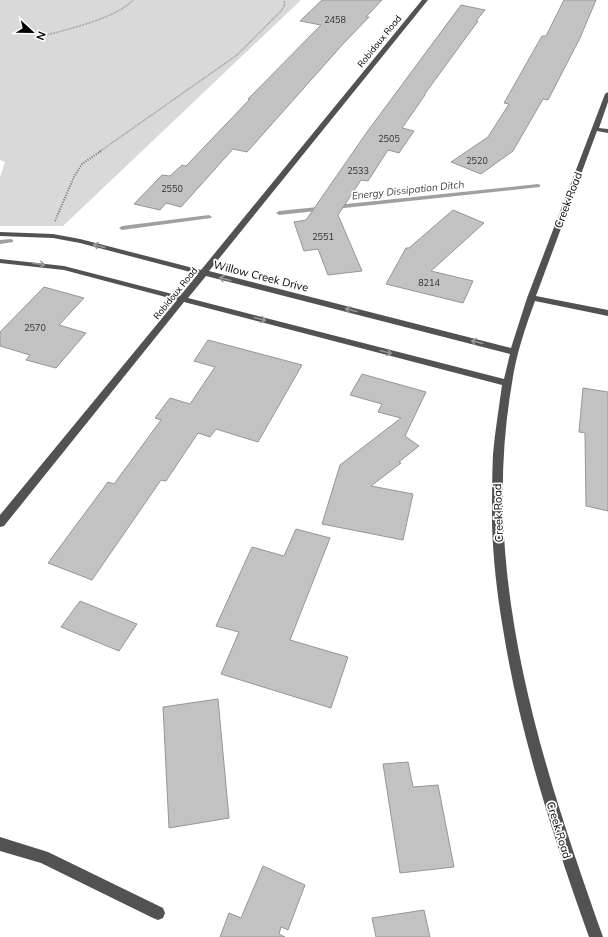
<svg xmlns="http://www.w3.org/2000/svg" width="608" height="937" viewBox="0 0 608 937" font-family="Mulish,sans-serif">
  <rect width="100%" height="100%" fill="#fff"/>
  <path fill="#d9d9d9" d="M 0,0 L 301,0 L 63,226 L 0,226 L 0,177 L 5,162 L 0,160 Z"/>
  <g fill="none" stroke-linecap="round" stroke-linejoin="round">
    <g fill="#a0a0a0" fill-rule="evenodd">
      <path d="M 538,184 L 540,185 L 540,187 L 279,215 L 276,213 L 279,211 Z"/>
      <path d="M 209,215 L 212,217 L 211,218 L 122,230 L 119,228 L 122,226 Z"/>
      <path d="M 11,239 L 13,240 L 13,242 L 0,244 L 0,240 Z"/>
    </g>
  </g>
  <g fill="#c2c2c2" stroke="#969696">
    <path d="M 322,0 L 382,0 L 366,17 L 369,17 L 343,44 L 247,152 L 233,149 L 181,207 L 166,203 L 160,210 L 134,204 L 162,175 L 170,176 L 182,165 L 186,166 L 250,99 L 248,99 L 321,25 L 300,21 Z"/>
    <path d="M 564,0 L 596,0 L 580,38 L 548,100 L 543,99 L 513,151 L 481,174 L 451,162 L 488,137 L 509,104 L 504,103 L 542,36 L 546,36 Z"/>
    <path d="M 461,5 L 485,10 L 476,21 L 478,21 L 424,95 L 425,95 L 402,128 L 414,131 L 399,153 L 388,150 L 368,181 L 361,180 L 338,215 L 362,271 L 328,275 L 318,249 L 304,251 L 294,222 L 306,220 L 367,132 Z"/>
    <path d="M 453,210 L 484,223 L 431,271 L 473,281 L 463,303 L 386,284 L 406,248 L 409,248 Z"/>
    <path d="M 44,287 L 84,298 L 59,325 L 86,333 L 56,368 L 26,360 L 30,355 L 0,346 L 0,332 Z"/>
    <path d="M 208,340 L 302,365 L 258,442 L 216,429 L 210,437 L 198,433 L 166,481 L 161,480 L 92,580 L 48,563 L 108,482 L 114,484 L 161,420 L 155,418 L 170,398 L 190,404 L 215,367 L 194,361 Z"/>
    <path d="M 362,374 L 426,392 L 405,436 L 419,446 L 399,462 L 401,463 L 371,486 L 413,494 L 403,540 L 322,524 L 340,465 L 401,418 L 378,412 L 382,404 L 350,395 Z"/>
    <path d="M 583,388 L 608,392 L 608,511 L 586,506 L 585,433 L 579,432 Z"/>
    <path d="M 296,529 L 330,538 L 290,640 L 348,657 L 331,708 L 221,674 L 239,632 L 216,626 L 252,547 L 284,556 Z"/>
    <path d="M 80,601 L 137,624 L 119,651 L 61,627 Z"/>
    <path d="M 218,699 L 229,818 L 169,828 L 163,707 Z"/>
    <path d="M 408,762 L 413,787 L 438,785 L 454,867 L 400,873 L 383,764 Z"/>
    <path d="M 263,866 L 305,885 L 288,930 L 281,927 L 279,934 L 285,937 L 220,937 L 229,913 L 241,918 Z"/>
    <path d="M 424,910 L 430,937 L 376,937 L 372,918 Z"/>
  </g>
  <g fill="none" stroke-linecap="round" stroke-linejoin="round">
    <g stroke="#747474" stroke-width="1.5" stroke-dasharray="0.5 1" stroke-linecap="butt">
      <path d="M 43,36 C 68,29 115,19 133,0"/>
      <path d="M 99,152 L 237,55 L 282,10 L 285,4 L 284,0"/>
    </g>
    <path stroke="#747474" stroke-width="2" stroke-dasharray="1 1.5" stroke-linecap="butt" d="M 55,221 L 74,177 L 82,164 L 101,151"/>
    <g fill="#525252" fill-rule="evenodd">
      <path d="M 422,0 L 428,0 L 209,271 L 511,348 L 527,298 L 605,94 L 608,92 L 608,102 L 599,128 L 608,129 L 608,133 L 597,131 L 536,296 L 608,310 L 608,316 L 535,301 C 525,328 516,355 512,383 C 479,573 540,760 603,937 L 589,937 C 553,836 520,735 503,629 C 497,594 493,558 492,523 C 492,501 492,477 493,454 C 495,431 499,408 502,385 L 184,302 L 4,526 L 0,527 L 0,515 L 177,300 L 64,270 L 0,263 L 0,259 L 64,266 L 180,296 L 198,274 L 80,243 L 53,238 L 0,236 L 0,232 L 53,234 L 80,239 L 201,270 ZM 206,276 L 510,354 L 504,379 L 188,298 Z"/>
      <path d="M 0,837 L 48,852 L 163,908 L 165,913 L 163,918 L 158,920 L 153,918 L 41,863 L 0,851 Z"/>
    </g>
  </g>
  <defs><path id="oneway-shaft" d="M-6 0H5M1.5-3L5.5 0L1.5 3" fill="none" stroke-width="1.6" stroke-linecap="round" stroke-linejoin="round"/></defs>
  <g stroke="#979797">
    <use href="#oneway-shaft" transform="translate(99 246) rotate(-165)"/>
    <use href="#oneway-shaft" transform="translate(39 264) rotate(8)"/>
    <use href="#oneway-shaft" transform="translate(225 279) rotate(-166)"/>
    <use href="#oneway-shaft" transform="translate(351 310) rotate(-166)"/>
    <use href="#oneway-shaft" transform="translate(260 319) rotate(15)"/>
    <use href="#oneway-shaft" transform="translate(477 342) rotate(-166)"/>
    <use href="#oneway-shaft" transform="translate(386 352) rotate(15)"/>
  </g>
  <g text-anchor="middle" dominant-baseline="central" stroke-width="3.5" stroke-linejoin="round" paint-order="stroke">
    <g font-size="9" fill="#303030">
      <text x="335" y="19">2458</text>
      <text x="389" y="138">2505</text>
      <text x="477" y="160">2520</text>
      <text x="358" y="170">2533</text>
      <text x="172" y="188">2550</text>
      <text x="323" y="236">2551</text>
      <text x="429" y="282">8214</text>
      <text x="35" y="327">2570</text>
    </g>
    <g font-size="9" fill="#000" stroke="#fff">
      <text transform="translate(379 41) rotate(-51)">Robidoux Road</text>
      <text transform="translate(175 293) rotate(-51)">Robidoux Road</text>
    </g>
    <g font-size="10" font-style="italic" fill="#414141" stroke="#fff">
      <text transform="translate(408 190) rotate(-6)">Energy Dissipation Ditch</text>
    </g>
    <g font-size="11" fill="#000" stroke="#fff">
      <text transform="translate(568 200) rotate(-69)">Creek Road</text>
      <text transform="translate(261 276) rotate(14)">Willow Creek Drive</text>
      <text transform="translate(498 513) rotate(-92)">Creek Road</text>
      <text transform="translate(559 830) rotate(73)">Creek Road</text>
    </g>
  </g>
  <g transform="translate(32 32) rotate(112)" stroke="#ffffff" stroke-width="3" paint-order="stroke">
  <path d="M0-3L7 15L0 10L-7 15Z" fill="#000000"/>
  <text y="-6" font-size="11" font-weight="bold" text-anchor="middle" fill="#000000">N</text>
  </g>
</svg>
